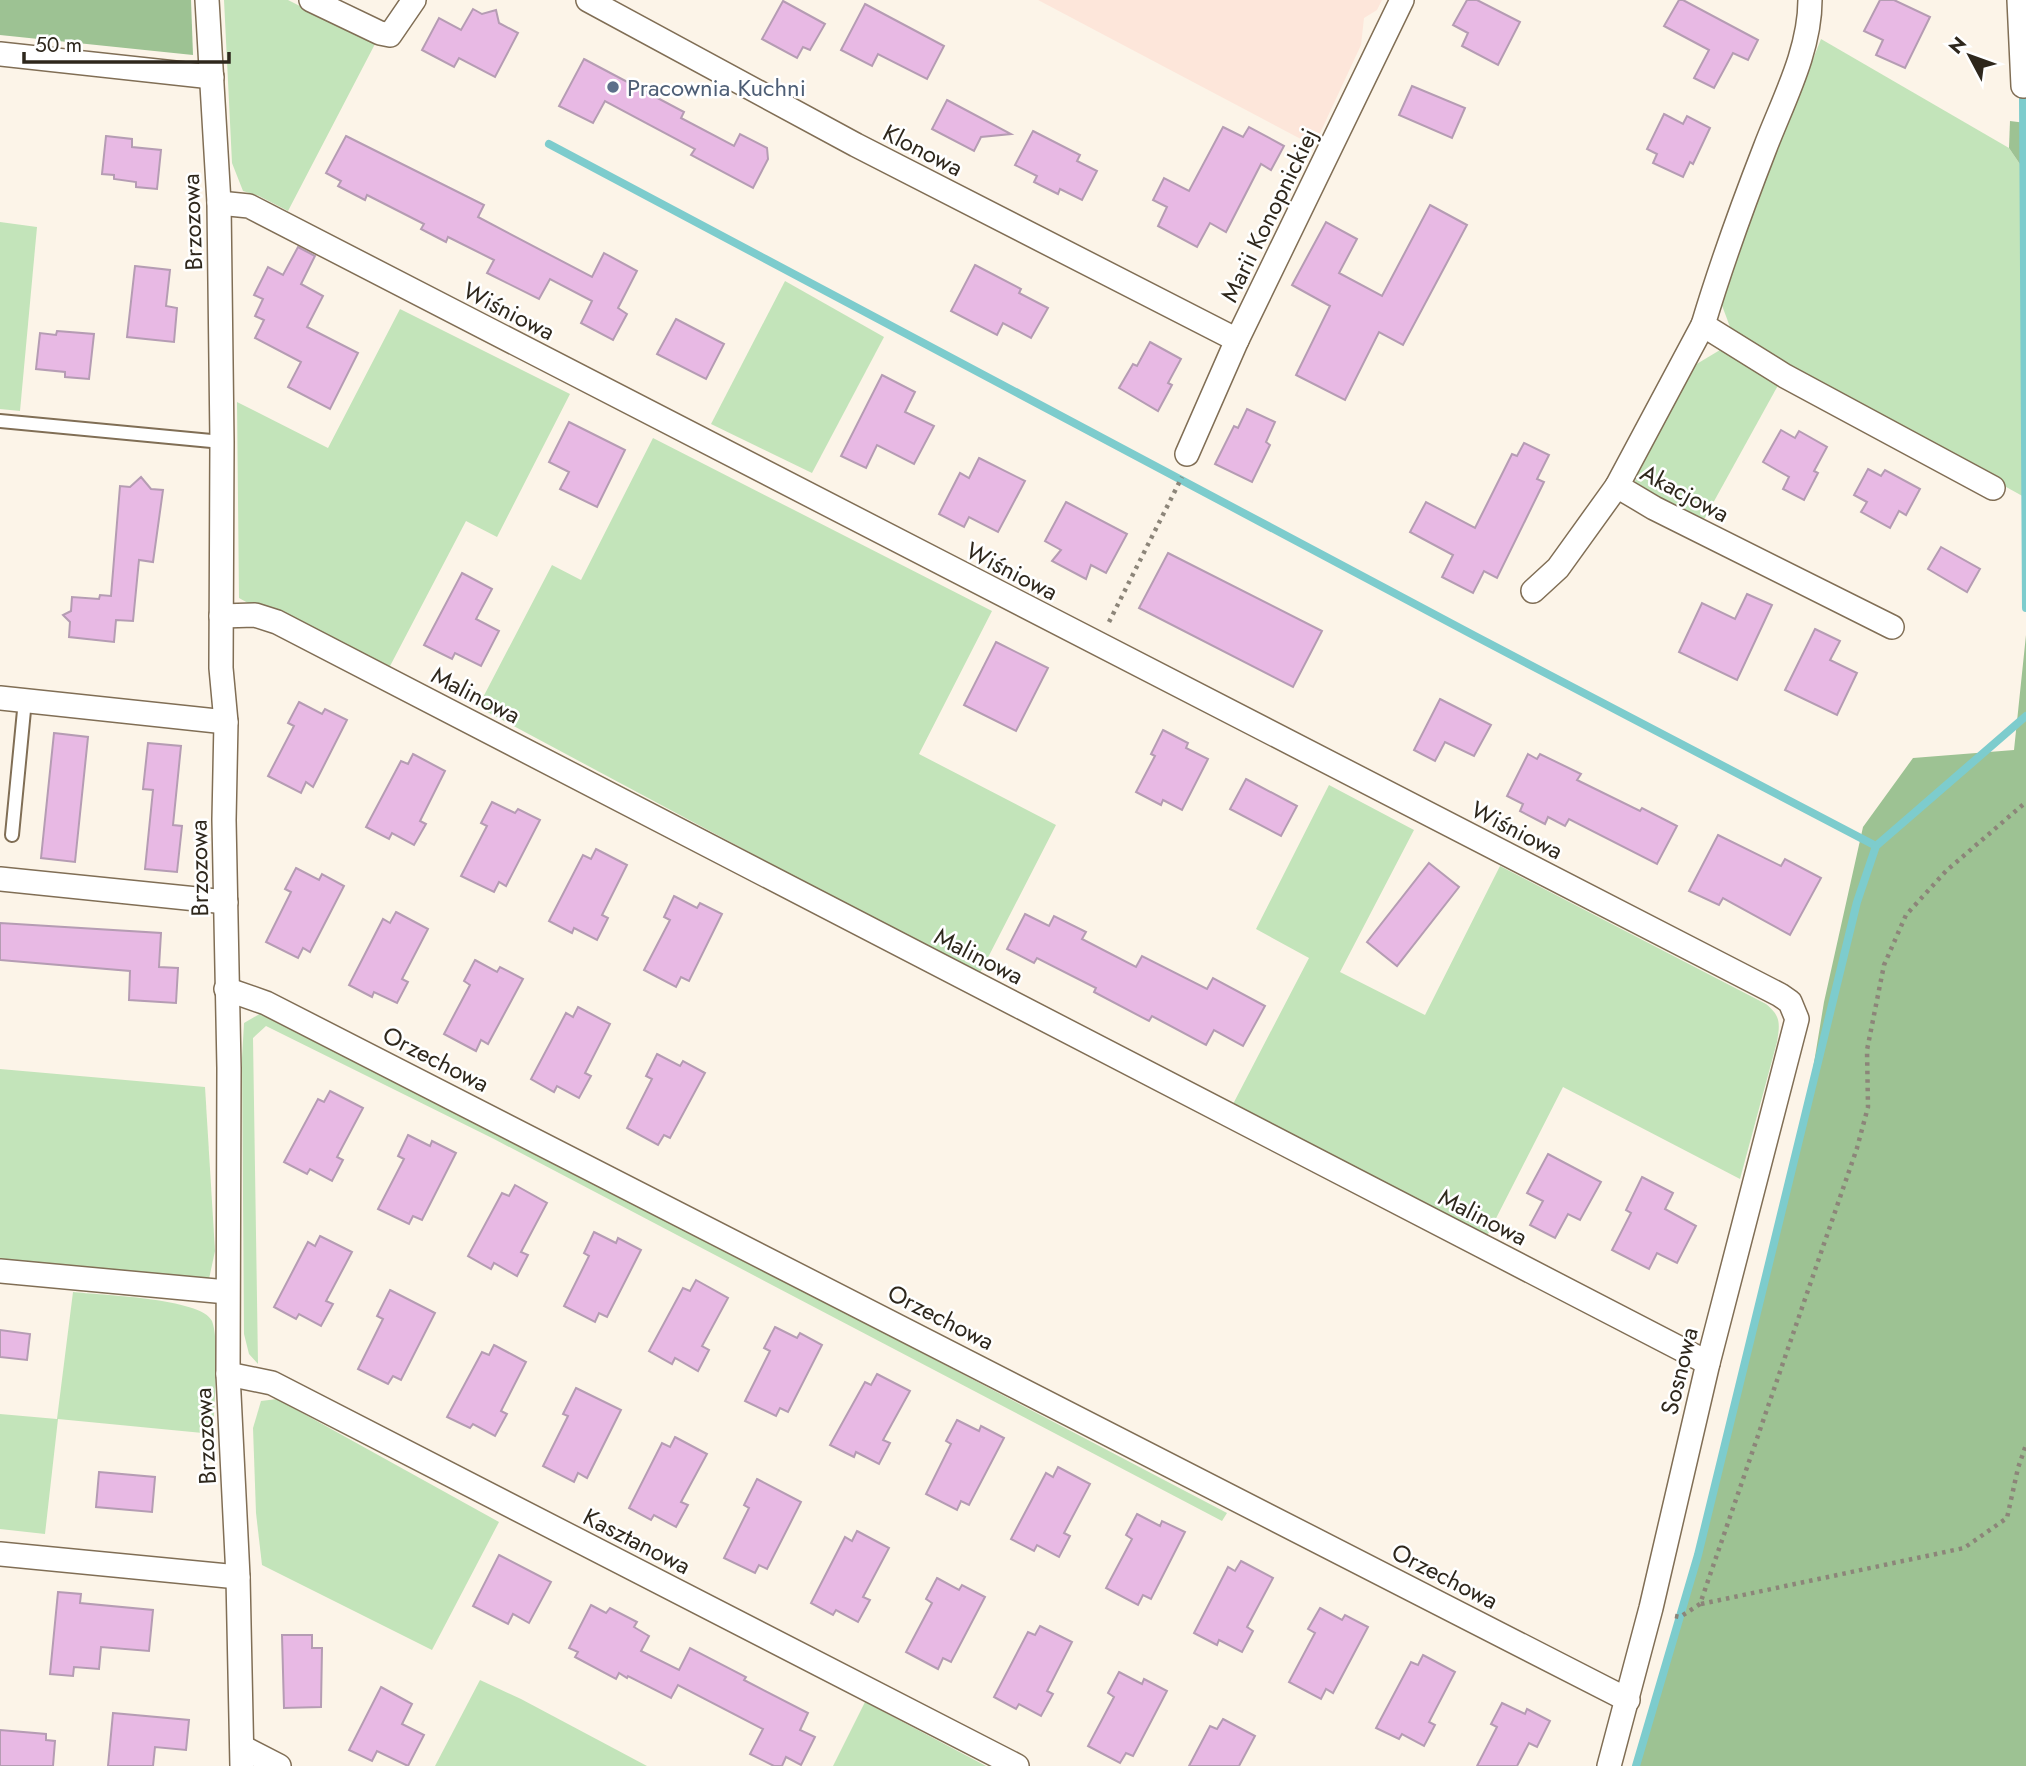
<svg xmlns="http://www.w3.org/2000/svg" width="2026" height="1766" viewBox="0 0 2026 1766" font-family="Jost,sans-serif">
  <rect width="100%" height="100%" fill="#fcf4e8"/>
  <path fill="#fde6da" d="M 1038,0 L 1382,0 L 1377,10 L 1364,18 L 1361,45 L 1314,146 Z"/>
  <g fill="#c3e4ba">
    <path d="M 224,0 L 288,0 L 375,44 L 288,211 L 259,196 L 243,191 L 232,163 Z"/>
    <path d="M 1821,39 L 2009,148 L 2026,173 L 2026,498 L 1788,366 L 1730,327 L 1720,300 L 1737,250 Z"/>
    <path d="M 0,222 L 37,227 L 20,411 L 0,409 Z"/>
    <path d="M 785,281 L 884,337 L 812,473 L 711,424 Z"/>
    <path d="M 400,309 L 570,394 L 497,537 L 466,521 L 389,668 L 262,605 L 248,603 L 239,598 L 237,402 L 328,448 Z"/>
    <path d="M 1720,350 L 1734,354 L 1781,380 L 1702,523 L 1642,492 L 1635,482 L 1637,470 L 1676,394 L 1695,365 Z"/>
    <path d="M 653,438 L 992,611 L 919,754 L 1056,825 L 979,975 L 478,707 L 552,565 L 581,580 Z"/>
    <path d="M 1329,785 L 1414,830 L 1340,972 L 1425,1015 L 1500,866 L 1766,1004 C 1781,1016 1780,1024 1777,1042 L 1740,1179 L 1563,1087 L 1487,1236 L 1232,1106 L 1309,958 L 1256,929 Z"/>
    <path d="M 263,1012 L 747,1261 L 1227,1513 L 1222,1521 L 494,1139 L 266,1026 L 253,1038 L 258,1364 L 249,1354 L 244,1334 L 242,1058 L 244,1023 Z"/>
    <path d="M 0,1069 L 205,1087 L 215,1251 L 209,1279 L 0,1265 Z"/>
    <path d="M 73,1292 C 98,1295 202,1298 212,1321 C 220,1342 214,1408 213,1434 L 58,1419 L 45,1534 L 0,1529 L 0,1414 L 57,1419 Z"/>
    <path d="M 277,1399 L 499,1522 L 432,1650 L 262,1565 L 256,1513 L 253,1428 L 261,1401 Z"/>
    <path d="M 480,1680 L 521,1699 L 647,1766 L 435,1766 Z"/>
    <path d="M 865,1702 L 986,1766 L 833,1766 Z"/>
  </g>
  <g fill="#9dc293">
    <path d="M 0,0 L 191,0 L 193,55 L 0,35 Z"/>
    <path d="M 2010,121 L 2026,123 L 2026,173 L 2009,148 Z"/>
    <path d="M 2026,635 L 2026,1766 L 1633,1766 L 1732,1427 L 1766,1276 L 1799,1154 L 1824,1002 L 1863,827 L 1913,758 L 2014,750 Z"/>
  </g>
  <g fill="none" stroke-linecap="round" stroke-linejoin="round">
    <g stroke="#7dcccd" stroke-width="8">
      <path d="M 2023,99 L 2026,608"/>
      <path d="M 549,144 L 1475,636 L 1876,846"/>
      <path d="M 1636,1766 L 1698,1555 L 1857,902 L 1876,846 L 2026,716"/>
    </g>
  </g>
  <g fill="#e8b9e4" stroke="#b59cb3" stroke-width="2">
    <path d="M 1467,0 L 1477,0 L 1520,22 L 1498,65 L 1462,46 L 1468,33 L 1453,25 Z"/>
    <path d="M 1679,0 L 1683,0 L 1758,40 L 1748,60 L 1733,53 L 1714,88 L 1694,78 L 1709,50 L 1664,26 Z"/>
    <path d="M 1880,0 L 1894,0 L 1930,17 L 1905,68 L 1876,55 L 1883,40 L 1864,31 Z"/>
    <path d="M 783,1 L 825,24 L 810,50 L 803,47 L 797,58 L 762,39 Z"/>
    <path d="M 865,4 L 944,46 L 927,79 L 878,54 L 872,66 L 841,50 Z"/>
    <path d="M 473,9 L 482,14 L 496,10 L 499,23 L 518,33 L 495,77 L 459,58 L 454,67 L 422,50 L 439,18 L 461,30 Z"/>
    <path d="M 584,59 L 684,112 L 681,118 L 734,146 L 740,134 L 767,148 L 768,159 L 753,188 L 691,155 L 695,149 L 605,101 L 593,123 L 559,106 Z"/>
    <path d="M 1412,86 L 1465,108 L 1452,138 L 1399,115 Z"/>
    <path d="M 947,100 L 1011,134 L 981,137 L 974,151 L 932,129 Z"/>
    <path d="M 1664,114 L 1683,124 L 1687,116 L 1710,128 L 1693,164 L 1690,162 L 1683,177 L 1653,163 L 1657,154 L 1647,149 Z"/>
    <path d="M 1223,127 L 1243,137 L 1249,127 L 1284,146 L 1271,170 L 1261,164 L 1226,232 L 1210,223 L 1197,247 L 1158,226 L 1167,207 L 1153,200 L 1164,178 L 1189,191 Z"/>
    <path d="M 1033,131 L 1080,155 L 1077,161 L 1097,171 L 1082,200 L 1060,189 L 1058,194 L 1034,182 L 1037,176 L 1015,165 Z"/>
    <path d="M 106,136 L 132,139 L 132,147 L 161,150 L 157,189 L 136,187 L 136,182 L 114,179 L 114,175 L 102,174 Z"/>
    <path d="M 346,136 L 484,205 L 478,217 L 592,277 L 604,253 L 637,271 L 618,308 L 627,314 L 613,340 L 581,323 L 592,301 L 550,279 L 539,299 L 487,273 L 494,260 L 448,237 L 446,242 L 421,229 L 424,224 L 367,195 L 365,200 L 338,186 L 341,181 L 326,173 Z"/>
    <path d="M 1430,205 L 1467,225 L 1403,345 L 1379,332 L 1345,400 L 1296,375 L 1330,306 L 1292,285 L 1326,222 L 1357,239 L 1339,273 L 1382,296 Z"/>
    <path d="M 298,247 L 315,256 L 301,284 L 323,296 L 307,327 L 358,353 L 330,409 L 288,387 L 301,362 L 255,338 L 264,320 L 255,316 L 263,299 L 254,295 L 268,267 L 283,275 Z"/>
    <path d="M 975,265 L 1021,289 L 1019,293 L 1048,308 L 1031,338 L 1003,323 L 997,335 L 951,311 Z"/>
    <path d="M 135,266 L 170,270 L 166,306 L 177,308 L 174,342 L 127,337 Z"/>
    <path d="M 676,319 L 724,344 L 706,379 L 657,354 Z"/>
    <path d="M 57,331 L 94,334 L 89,379 L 65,377 L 65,372 L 36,369 L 40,333 L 56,335 Z"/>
    <path d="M 1150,342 L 1181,359 L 1168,383 L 1172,385 L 1158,411 L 1119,388 L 1133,364 L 1137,366 Z"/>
    <path d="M 882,375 L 915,392 L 905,412 L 934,426 L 914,464 L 877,445 L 866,468 L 841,456 Z"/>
    <path d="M 1247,409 L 1275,422 L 1266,442 L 1270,445 L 1252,482 L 1215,464 L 1234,426 L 1238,428 Z"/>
    <path d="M 569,422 L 625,450 L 597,507 L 560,489 L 569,472 L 549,462 Z"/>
    <path d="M 1781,430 L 1795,438 L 1799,431 L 1827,447 L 1814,471 L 1818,473 L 1804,500 L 1783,489 L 1789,477 L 1763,462 Z"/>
    <path d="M 1524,443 L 1549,455 L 1537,479 L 1544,482 L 1497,578 L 1484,571 L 1473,593 L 1442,577 L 1453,555 L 1410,532 L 1426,502 L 1475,528 L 1512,454 L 1517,456 Z"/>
    <path d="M 979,458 L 1025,481 L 998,532 L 969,517 L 964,527 L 939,514 L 960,473 L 969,478 Z"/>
    <path d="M 1868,469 L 1881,476 L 1885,470 L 1920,489 L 1906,515 L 1899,511 L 1890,528 L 1861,512 L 1867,502 L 1854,495 Z"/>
    <path d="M 141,477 L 151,489 L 163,490 L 153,562 L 139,560 L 133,621 L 116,620 L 114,642 L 69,637 L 70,622 L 63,615 L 71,611 L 72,597 L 99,599 L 100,595 L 111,596 L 120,486 L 130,487 Z"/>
    <path d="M 1066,502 L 1127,534 L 1106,573 L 1091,565 L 1086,579 L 1052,561 L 1061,550 L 1045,541 Z"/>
    <path d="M 1941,547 L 1980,569 L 1967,592 L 1928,569 Z"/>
    <path d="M 1168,553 L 1322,631 L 1293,687 L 1139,608 Z"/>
    <path d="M 462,573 L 492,589 L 476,619 L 499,631 L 481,666 L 455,653 L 452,659 L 424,645 Z"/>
    <path d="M 1747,594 L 1772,605 L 1737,680 L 1679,652 L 1702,603 L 1735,619 Z"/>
    <path d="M 1815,629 L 1840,641 L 1830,660 L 1857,673 L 1837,715 L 1785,690 Z"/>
    <path d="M 996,642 L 1048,668 L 1016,731 L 964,705 Z"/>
    <path d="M 1440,699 L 1491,725 L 1474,756 L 1445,742 L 1435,761 L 1414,750 Z"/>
    <path d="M 299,702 L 322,714 L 325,709 L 347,720 L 313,787 L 306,782 L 301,793 L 268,776 L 294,726 L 288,723 Z"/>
    <path d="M 1163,730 L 1188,743 L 1186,748 L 1208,759 L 1182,810 L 1163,800 L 1161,805 L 1136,792 L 1155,756 L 1151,754 Z"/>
    <path d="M 54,733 L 88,737 L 75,862 L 41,858 Z"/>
    <path d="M 148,743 L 181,746 L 173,825 L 182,826 L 177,872 L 145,869 L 153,790 L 143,789 Z"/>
    <path d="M 413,754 L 445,771 L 420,821 L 426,824 L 414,845 L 392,833 L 389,839 L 366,827 L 401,761 L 408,764 Z"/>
    <path d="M 1528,754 L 1537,759 L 1540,754 L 1581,774 L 1577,780 L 1640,811 L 1642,808 L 1677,826 L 1657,864 L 1569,819 L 1565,826 L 1548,817 L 1545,824 L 1520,811 L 1523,804 L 1507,796 Z"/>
    <path d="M 1246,779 L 1297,806 L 1281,836 L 1230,809 Z"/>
    <path d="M 492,802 L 515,813 L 518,809 L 540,820 L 506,886 L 499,882 L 494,892 L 461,876 L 487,826 L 481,823 Z"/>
    <path d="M 1718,835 L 1781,866 L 1785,859 L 1821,878 L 1790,935 L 1723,898 L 1719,905 L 1689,891 Z"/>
    <path d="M 596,849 L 627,865 L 602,915 L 608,918 L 597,940 L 574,928 L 572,933 L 549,921 L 583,855 L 591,859 Z"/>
    <path d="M 1429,863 L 1459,887 L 1397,966 L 1367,942 Z"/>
    <path d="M 296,868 L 319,880 L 322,874 L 344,886 L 310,952 L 303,948 L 298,958 L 266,942 L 291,892 L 285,889 Z"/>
    <path d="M 674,896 L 697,908 L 700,903 L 722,914 L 689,981 L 681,977 L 676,987 L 644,970 L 670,920 L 664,917 Z"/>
    <path d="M 396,912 L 428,929 L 402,979 L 408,982 L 397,1003 L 374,992 L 372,997 L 349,985 L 383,919 L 390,923 Z"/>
    <path d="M 1025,914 L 1049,926 L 1054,916 L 1086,932 L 1082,939 L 1136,967 L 1142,956 L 1207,989 L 1213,978 L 1265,1006 L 1243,1046 L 1214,1030 L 1206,1045 L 1152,1016 L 1149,1021 L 1094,992 L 1096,988 L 1037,958 L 1034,963 L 1007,949 Z"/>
    <path d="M 0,923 L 161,933 L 159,967 L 178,968 L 176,1003 L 129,1000 L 130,971 L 0,960 Z"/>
    <path d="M 475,960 L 497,972 L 500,967 L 523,979 L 488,1044 L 481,1040 L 476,1051 L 444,1034 L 470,985 L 464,981 Z"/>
    <path d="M 578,1007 L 610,1024 L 585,1073 L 591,1076 L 579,1098 L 557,1086 L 554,1092 L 531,1079 L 566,1013 L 573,1017 Z"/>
    <path d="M 657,1054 L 680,1066 L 683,1061 L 705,1073 L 670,1138 L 664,1135 L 658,1145 L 627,1128 L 652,1079 L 646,1076 Z"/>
    <path d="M 330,1091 L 363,1108 L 337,1157 L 343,1160 L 332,1181 L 310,1169 L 307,1174 L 284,1162 L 318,1099 L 324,1102 Z"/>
    <path d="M 408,1135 L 430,1146 L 432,1141 L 456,1153 L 422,1220 L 413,1216 L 409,1224 L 378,1209 L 404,1159 L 398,1156 Z"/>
    <path d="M 1548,1154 L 1601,1182 L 1580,1220 L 1568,1214 L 1555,1238 L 1530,1225 L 1543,1201 L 1527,1193 Z"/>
    <path d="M 1642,1177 L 1673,1193 L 1665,1209 L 1696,1226 L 1677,1263 L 1657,1253 L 1649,1269 L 1612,1250 L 1631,1213 L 1626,1210 Z"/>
    <path d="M 515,1185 L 547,1203 L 521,1252 L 528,1255 L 517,1276 L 494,1263 L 491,1269 L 468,1256 L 502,1193 L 509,1196 Z"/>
    <path d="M 594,1232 L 616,1243 L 618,1238 L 641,1250 L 607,1317 L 599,1313 L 595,1322 L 564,1306 L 589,1256 L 584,1253 Z"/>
    <path d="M 320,1236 L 352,1252 L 326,1301 L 333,1304 L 321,1326 L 299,1314 L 296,1319 L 274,1307 L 308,1242 L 315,1246 Z"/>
    <path d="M 696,1280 L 728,1298 L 702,1346 L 709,1350 L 698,1371 L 675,1358 L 672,1364 L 649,1351 L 683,1288 L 690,1291 Z"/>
    <path d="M 390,1290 L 435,1313 L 401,1380 L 393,1376 L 388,1384 L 358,1369 L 383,1319 L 377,1316 Z"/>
    <path d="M 775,1327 L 797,1338 L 800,1333 L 822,1345 L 788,1412 L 780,1408 L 776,1416 L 745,1401 L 770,1351 L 764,1348 Z"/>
    <path d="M 0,1330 L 30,1334 L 27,1360 L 0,1357 Z"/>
    <path d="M 494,1345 L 526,1362 L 501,1411 L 507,1414 L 495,1436 L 473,1424 L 470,1428 L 447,1417 L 482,1352 L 489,1355 Z"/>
    <path d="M 877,1374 L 910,1391 L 883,1440 L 890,1443 L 879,1464 L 856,1452 L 854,1457 L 830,1445 L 865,1382 L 871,1385 Z"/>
    <path d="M 576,1388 L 621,1410 L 587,1478 L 578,1473 L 574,1482 L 543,1466 L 568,1416 L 563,1414 Z"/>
    <path d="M 957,1420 L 979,1431 L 981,1426 L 1004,1438 L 969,1505 L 961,1501 L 957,1510 L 926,1494 L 951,1444 L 946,1441 Z"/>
    <path d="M 675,1437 L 707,1454 L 681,1502 L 688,1505 L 676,1527 L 654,1515 L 651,1520 L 629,1508 L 662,1443 L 670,1447 Z"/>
    <path d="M 1058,1467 L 1090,1484 L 1064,1533 L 1070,1536 L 1059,1557 L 1037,1545 L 1034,1551 L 1011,1539 L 1046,1473 L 1053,1477 Z"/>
    <path d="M 99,1472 L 155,1477 L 152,1512 L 96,1507 Z"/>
    <path d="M 757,1479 L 801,1502 L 767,1569 L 759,1565 L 755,1573 L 724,1558 L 749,1508 L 744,1505 Z"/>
    <path d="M 1137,1514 L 1160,1526 L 1162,1521 L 1185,1532 L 1151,1599 L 1143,1595 L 1138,1605 L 1106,1588 L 1132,1539 L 1126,1535 Z"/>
    <path d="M 857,1531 L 889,1548 L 863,1597 L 870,1600 L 858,1622 L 836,1610 L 833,1615 L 811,1603 L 845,1537 L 852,1541 Z"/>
    <path d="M 499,1555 L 551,1582 L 529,1623 L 513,1614 L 508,1624 L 473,1606 Z"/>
    <path d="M 1241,1561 L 1273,1578 L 1247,1627 L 1253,1631 L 1242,1652 L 1219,1640 L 1217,1645 L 1194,1633 L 1228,1567 L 1235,1571 Z"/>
    <path d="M 937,1578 L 959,1590 L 962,1585 L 985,1597 L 951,1662 L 943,1658 L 938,1669 L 906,1652 L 932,1603 L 926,1599 Z"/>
    <path d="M 58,1592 L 81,1594 L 80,1603 L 153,1610 L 149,1651 L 101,1647 L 99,1669 L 74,1667 L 73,1676 L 50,1674 Z"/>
    <path d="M 591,1605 L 606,1613 L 610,1608 L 637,1622 L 634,1627 L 649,1636 L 641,1651 L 679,1670 L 690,1648 L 746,1677 L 744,1680 L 808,1713 L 800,1730 L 815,1737 L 801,1765 L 786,1757 L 782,1766 L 774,1766 L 750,1754 L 763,1729 L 678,1685 L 671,1698 L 628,1676 L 627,1678 L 619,1673 L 616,1679 L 575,1657 L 578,1652 L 569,1648 Z"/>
    <path d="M 1320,1608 L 1342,1620 L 1345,1615 L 1368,1627 L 1333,1693 L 1326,1689 L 1321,1699 L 1289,1682 L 1315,1633 L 1308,1629 Z"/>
    <path d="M 1040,1626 L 1072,1642 L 1047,1691 L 1053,1694 L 1041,1716 L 1019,1704 L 1016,1709 L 994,1697 L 1028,1632 L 1035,1635 Z"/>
    <path d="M 282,1635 L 312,1635 L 312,1648 L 322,1648 L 321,1707 L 284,1708 Z"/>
    <path d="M 1423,1655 L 1455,1672 L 1429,1722 L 1435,1725 L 1424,1746 L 1402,1734 L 1399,1739 L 1376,1728 L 1411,1662 L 1418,1665 Z"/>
    <path d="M 1119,1672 L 1142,1684 L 1144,1679 L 1167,1691 L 1133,1756 L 1126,1753 L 1120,1763 L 1088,1746 L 1114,1697 L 1108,1693 Z"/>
    <path d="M 381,1687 L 412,1704 L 402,1724 L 424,1735 L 408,1766 L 377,1751 L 372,1761 L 349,1750 Z"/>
    <path d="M 1502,1703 L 1525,1714 L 1527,1709 L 1550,1721 L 1537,1747 L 1529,1743 L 1517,1766 L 1477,1766 L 1497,1727 L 1491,1724 Z"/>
    <path d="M 113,1713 L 189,1720 L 186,1750 L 155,1747 L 153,1766 L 108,1766 Z"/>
    <path d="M 1223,1719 L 1255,1736 L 1239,1766 L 1189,1766 L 1210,1726 L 1217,1729 Z"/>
    <path d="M 0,1730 L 46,1734 L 46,1740 L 55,1741 L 53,1766 L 0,1766 Z"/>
  </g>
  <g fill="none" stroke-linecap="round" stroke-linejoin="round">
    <defs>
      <g id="service">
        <path d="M 0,421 L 222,442"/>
        <path d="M 12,835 L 25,700"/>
      </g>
      <g id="minor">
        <path d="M 207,0 L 219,203 L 222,442 L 221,668 L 226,722 L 224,820 L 229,1068 L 228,1374 L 238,1577 L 242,1766"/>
        <path d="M 311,0 L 380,33 L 390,35 L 414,0"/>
        <path d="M 588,0 L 856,145 L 1237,340"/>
        <path d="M 1810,0 C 1810,51 1783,101 1765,148 C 1742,207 1721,265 1703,325 L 1785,376 L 1993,488"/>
        <path d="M 2019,0 L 2023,86"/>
        <path d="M 0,54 L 212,77"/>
        <path d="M 219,203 L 249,206 L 1780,995 L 1790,1002 L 1797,1019 L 1708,1363 L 1651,1608 L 1609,1766"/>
        <path d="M 1703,325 L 1617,486 L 1654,508 L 1892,627"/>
        <path d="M 1187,454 L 1237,340 L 1402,0"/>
        <path d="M 1533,591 L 1558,568 L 1617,486"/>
        <path d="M 221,616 L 255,615 L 277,622 L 1708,1363"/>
        <path d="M 0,698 L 226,722"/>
        <path d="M 0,879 L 226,902"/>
        <path d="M 226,989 L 266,1003 L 1628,1700"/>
        <path d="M 0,1271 L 227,1292"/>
        <path d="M 228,1374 L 272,1383 L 1017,1766"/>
        <path d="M 0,1554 L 238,1577"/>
        <path d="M 242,1747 L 279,1766"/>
      </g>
    </defs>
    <use href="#service" stroke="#806e55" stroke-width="16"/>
    <use href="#minor" stroke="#806e55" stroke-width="26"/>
    <g stroke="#8c8579" stroke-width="4.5" stroke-dasharray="3.5 5" stroke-linecap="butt">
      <path d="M 1109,622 L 1182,477"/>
      <path d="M 1701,1604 L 1964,1548 L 2007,1518 L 2018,1468 L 2026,1445"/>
      <path d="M 1675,1616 L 1680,1617 L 1700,1604 L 1857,1148 L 1868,1107 L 1867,1050 L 1884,965 L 1906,915 L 1946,871 L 2026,802"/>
    </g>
    <use href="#service" stroke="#fff" stroke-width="12"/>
    <use href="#minor" stroke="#fff" stroke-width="23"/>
  </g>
  <circle fill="#5c6f8a" stroke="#fff" stroke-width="2.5" cx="613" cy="87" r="7"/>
  <g text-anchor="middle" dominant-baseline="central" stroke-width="5" stroke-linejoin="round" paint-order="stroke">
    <g font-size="24" fill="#4e5e75" stroke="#fff" text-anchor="start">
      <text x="627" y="87">Pracownia Kuchni</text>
    </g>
    <g font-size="24" fill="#2e271c" stroke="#fff">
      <text transform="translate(923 150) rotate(27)">Klonowa</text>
      <text transform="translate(1269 215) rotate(-64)">Marii Konopnickiej</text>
      <text transform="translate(192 222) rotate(-92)">Brzozowa</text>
      <text transform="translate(509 311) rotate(27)">Wiśniowa</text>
      <text transform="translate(1685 493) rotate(28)">Akacjowa</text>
      <text transform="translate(1012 571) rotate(27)">Wiśniowa</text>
      <text transform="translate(476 695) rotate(27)">Malinowa</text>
      <text transform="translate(1517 830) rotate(27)">Wiśniowa</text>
      <text transform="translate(199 868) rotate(-91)">Brzozowa</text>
      <text transform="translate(979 956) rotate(27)">Malinowa</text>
      <text transform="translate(436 1059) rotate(27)">Orzechowa</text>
      <text transform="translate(1483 1217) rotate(27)">Malinowa</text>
      <text transform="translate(941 1317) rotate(27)">Orzechowa</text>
      <text transform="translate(1679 1371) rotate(-76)">Sosnowa</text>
      <text transform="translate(205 1436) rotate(-93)">Brzozowa</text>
      <text transform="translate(637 1541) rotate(27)">Kasztanowa</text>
      <text transform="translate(1445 1576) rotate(27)">Orzechowa</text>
    </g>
  </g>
  <g transform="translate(1970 56) rotate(311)" stroke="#ffffff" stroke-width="5" paint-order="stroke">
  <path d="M0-5L12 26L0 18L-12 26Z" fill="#2e271c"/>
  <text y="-10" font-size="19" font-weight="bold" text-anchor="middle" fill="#2e271c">N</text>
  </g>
  <path d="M24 52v10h205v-10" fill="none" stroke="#2e271c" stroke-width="3.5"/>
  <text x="35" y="52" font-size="21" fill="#2e271c" stroke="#ffffff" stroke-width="5" paint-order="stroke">50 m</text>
</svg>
